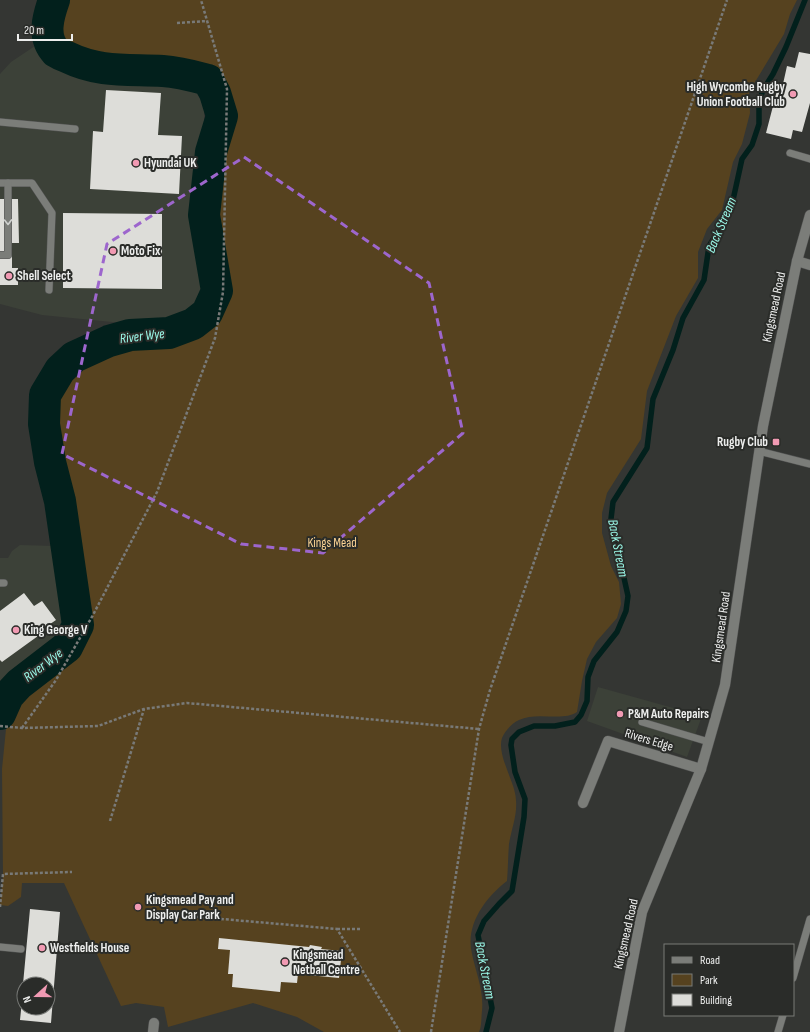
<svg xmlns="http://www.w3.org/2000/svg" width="810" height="1032" viewBox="0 0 810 1032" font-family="'Sofia Sans Condensed',sans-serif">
  <rect width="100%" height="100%" fill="#343633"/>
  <g fill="#3c4138">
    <path d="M 35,46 L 48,62 L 78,72 L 113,81 L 186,86 L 195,91 L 200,98 L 204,109 L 204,121 L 195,175 L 193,209 L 196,239 L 199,248 L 204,286 L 202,297 L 197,305 L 189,311 L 180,316 L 157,321 L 122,323 L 42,315 L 0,304 L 0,74 L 11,62 Z"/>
    <path d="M 20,545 L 55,546 L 66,594 L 65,623 L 56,641 L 47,652 L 29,665 L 10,673 L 0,681 L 0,558 L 8,558 L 12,551 Z"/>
    <path d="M 598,687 L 702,716 L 687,757 L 587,721 Z"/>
  </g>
  <path fill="#56421f" d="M 58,0 L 797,0 L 790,14 L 784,34 L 749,92 L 750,113 L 742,144 L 733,162 L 722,210 L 707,229 L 698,252 L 698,278 L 676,316 L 647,391 L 641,439 L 607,493 L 602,513 L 602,533 L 611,566 L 619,582 L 621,604 L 617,618 L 596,642 L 587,659 L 582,681 L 577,712 C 563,722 537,711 519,720 C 512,723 505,731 502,738 C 497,753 512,778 515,793 C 519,812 512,826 509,844 C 508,856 508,869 507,881 C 485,898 465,925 472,954 C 476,973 484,991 482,1011 C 481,1018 482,1026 479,1032 L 324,1032 L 297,1017 L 253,1003 L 168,1027 L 164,1007 L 136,1003 L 121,1006 L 64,883 L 22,883 L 21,897 L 8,906 L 0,905 L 3,877 L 2,769 L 8,709 L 26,687 L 68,658 L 80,640 L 84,619 L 78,557 L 51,446 L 48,412 L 54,392 L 67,376 L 94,357 L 122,343 L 183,337 L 202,323 L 215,308 L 220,284 L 210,227 L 211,188 L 216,149 L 225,118 L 226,101 L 214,82 L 196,68 L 175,64 L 144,66 L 113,63 L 61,49 L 50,32 L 53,11 Z"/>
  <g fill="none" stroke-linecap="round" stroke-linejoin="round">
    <path stroke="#02201c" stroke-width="5.5" d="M 486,1032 L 492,1008 L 478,935 L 484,921 L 499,904 L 512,891 L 524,817 L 525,799 L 515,772 L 511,745 L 512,739 L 519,732 L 534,726 L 555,726 L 575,722 L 581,715 L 587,701 L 588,677 L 594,661 L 617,632 L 626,611 L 628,596 L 611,519 L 613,502 L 647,448 L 653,399 L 673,350 L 683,318 L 704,280 L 709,246 L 726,219 L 733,200 L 742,159 L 752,145 L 759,124 L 759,102 L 763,90 L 773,74 L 786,47 L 805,0"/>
    <path stroke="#02201c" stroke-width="32" d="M 0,714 L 8,696 L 19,684 L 67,647 L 78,625 L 60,501 L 50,462 L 44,424 L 45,395 L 60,370 L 74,357 L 109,341 L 130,335 L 169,333 L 193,324 L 207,313 L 217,291 L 204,215 L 211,152 L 222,116 L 215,93 L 208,80 C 193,76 179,72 163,71 C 128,69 100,73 67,57 C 64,56 59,54 56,52 C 42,37 48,17 54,0"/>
  </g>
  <g fill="#ddddd9">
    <path d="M 799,52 L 810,54 L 810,103 L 802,132 L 793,130 L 791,139 L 766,133 L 779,83 L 783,84 L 787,66 L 795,68 Z"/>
    <path d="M 106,90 L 161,93 L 158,135 L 182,136 L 179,194 L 90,189 L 93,131 L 103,132 Z"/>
    <path d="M 0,199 L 18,199 L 19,243 L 12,243 L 12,268 L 18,268 L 18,285 L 0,285 Z"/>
    <path d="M 63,213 L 162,214 L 162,289 L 63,288 Z"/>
    <path d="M 24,593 L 34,606 L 42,601 L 56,620 L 37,633 L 38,636 L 2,662 L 0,660 L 0,611 Z"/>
    <path d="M 30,909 L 60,912 L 51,1023 L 20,1020 L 23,991 L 24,1008 L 48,1008 L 48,984 L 23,984 Z"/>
    <path d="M 219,938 L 309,947 L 310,945 L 322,947 L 321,949 L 342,951 L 339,978 L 298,974 L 297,983 L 281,982 L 280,992 L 232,987 L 233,974 L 228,974 L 230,950 L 218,949 Z"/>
  </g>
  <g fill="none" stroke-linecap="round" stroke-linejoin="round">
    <defs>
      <g id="service">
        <path d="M 0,122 L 75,129"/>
        <path d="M 790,153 L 810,159"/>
        <path d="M 0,183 L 32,183 L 52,213 L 49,290"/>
        <path d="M 0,255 L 8,255 L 8,183"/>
        <path d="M 759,451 L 810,464"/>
        <path d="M 0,583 L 4,583"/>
        <path d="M 642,722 L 709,742"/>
        <path d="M 0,947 L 21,949"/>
        <path d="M 793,978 L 810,919"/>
        <path d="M 778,1032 L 783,1015"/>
      </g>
      <g id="minor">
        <path d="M 797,261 L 810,265"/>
        <path d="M 583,803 L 608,741 L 701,769"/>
        <path d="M 153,1032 L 154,1023"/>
        <path d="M 619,1032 L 642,912 L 701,769 L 725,685 L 763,426 L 797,261 L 810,215"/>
      </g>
    </defs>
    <use href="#service" stroke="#525352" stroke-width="8"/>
    <use href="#minor" stroke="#525352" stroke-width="11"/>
    <g stroke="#797a78" stroke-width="2.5" stroke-dasharray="3 2" stroke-linecap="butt">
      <path d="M 177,23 L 207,21"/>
      <path d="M 0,726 L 22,728 L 98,726 L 144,709 L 187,703 L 479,729"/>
      <path d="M 22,728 L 56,680 L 93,615 L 157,492 L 215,338 L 223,292 L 227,89 L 201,0"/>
      <path d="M 110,821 L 144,709"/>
      <path d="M 0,907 L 3,874 L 72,872"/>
      <path d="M 176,915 L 337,929 L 400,1032"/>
      <path d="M 337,929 L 361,929"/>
      <path d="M 431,1032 L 479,729 L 490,690 L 727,0"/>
    </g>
    <use href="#service" stroke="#7b7d79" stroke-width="7"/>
    <use href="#minor" stroke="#7b7d79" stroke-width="10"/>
  </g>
  <defs><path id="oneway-chevron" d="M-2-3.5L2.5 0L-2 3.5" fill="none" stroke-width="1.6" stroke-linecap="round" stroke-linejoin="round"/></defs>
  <use stroke="#d0d2d0" href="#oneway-chevron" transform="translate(8 222) rotate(89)"/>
  <path fill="none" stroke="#9d66cd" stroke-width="3" stroke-dasharray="8 5" stroke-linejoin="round" d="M 244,157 L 429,283 L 463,433 L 323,553 L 241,544 L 62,454 L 107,244 Z"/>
  <g fill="#f19ab3" stroke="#2a2c29" stroke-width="1.5">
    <circle cx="793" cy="94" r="4"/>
    <circle cx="136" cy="163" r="4"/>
    <circle cx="113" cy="251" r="4"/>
    <circle cx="9" cy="276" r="4"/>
    <rect x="772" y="438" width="8" height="8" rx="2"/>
    <circle cx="16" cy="630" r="4"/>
    <circle cx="620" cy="714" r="4"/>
    <circle cx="138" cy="907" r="4"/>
    <circle cx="42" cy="948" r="4"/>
    <circle cx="285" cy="962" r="4"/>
  </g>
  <g text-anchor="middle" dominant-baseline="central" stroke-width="4" stroke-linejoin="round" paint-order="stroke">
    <g font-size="13" font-weight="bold" fill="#edeeed" stroke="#2a2c29" text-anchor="start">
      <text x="785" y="87" text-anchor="end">High Wycombe Rugby<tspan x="785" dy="15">Union Football Club</tspan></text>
      <text x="144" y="163">Hyundai UK</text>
      <text x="121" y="251">Moto Fix</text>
      <text x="17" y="276">Shell Select</text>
      <text x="768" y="442" text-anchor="end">Rugby Club</text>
      <text x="24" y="630">King George V</text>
      <text x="628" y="714">P&amp;M Auto Repairs</text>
      <text x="146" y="900">Kingsmead Pay and<tspan x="146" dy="15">Display Car Park</tspan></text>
      <text x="50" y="948">Westfields House</text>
      <text x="293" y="955">Kingsmead<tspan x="293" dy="15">Netball Centre</tspan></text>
    </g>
    <g font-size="13" fill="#edeeed" stroke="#2a2c29">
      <text transform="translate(774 307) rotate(-78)">Kingsmead Road</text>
      <text transform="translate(721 627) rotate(-82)">Kingsmead Road</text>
      <text transform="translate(649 740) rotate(17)">Rivers Edge</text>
      <text transform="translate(626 934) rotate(-77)">Kingsmead Road</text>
    </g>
    <g font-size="13" fill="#fad293" stroke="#2a2c29">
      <text x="332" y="543">Kings Mead</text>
    </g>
    <g font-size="14" font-style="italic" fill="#9af8e8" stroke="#2a2c29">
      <text transform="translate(721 225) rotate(-67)">Back Stream</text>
      <text transform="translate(142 336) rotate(-7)">River Wye</text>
      <text transform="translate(618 548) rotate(79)">Back Stream</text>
      <text transform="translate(43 665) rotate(-37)">River Wye</text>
      <text transform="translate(485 970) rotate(79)">Back Stream</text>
    </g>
  </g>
  <rect x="664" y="944" width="130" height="72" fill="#2a2c29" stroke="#787a77"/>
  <rect x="672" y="957" width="20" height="6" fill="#7b7d79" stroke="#787a77"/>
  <text x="700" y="964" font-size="12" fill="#edeeed">Road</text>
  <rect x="672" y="974" width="20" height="12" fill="#56421f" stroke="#787a77"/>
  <text x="700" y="984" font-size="12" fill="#edeeed">Park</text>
  <rect x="672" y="994" width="20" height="12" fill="#ddddd9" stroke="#787a77"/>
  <text x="700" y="1004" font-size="12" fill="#edeeed">Building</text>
  <g transform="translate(36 996) rotate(249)"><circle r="19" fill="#2a2c29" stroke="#787a77"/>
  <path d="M0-3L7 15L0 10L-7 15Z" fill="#f19ab3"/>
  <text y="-6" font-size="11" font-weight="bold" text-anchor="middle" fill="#edeeed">N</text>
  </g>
  <path d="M18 34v6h54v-6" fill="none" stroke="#edeeed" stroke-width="2"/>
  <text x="24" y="34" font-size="12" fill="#edeeed" stroke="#2a2c29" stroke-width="3" paint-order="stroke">20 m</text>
</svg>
